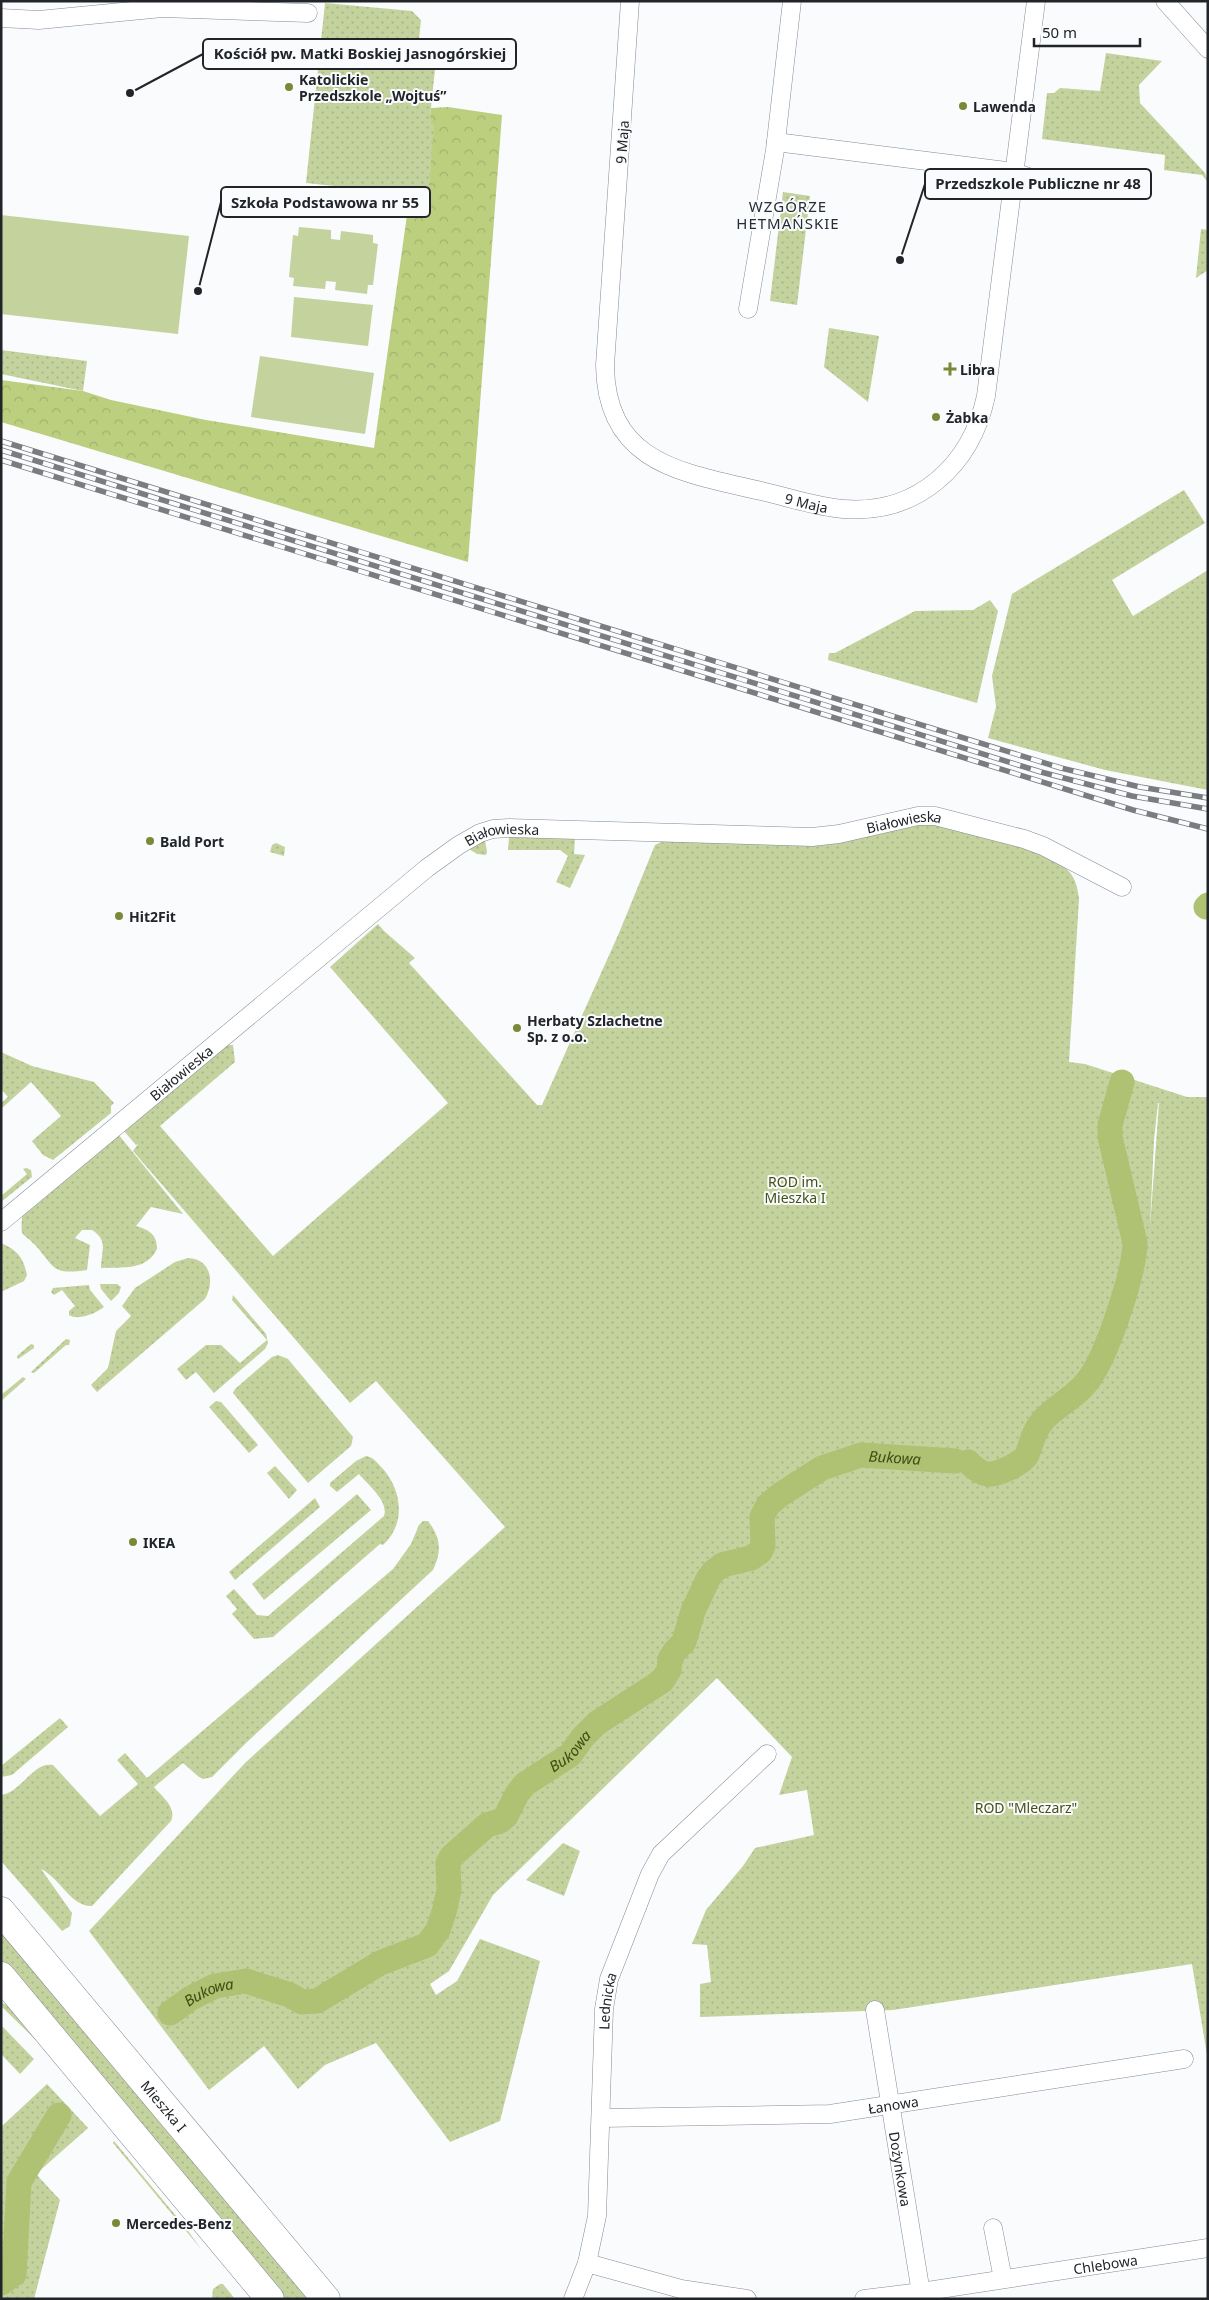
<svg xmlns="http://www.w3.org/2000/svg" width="1209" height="2300" viewBox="0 0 1209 2300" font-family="'Noto Sans',sans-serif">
  <defs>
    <pattern id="green-dots" width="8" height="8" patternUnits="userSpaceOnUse" patternTransform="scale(1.25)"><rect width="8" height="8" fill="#c4d29e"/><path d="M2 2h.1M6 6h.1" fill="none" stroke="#a8b488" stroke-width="1.8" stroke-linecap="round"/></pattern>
    <pattern id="forest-crowns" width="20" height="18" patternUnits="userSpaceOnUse" patternTransform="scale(1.25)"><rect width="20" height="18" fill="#bccf7f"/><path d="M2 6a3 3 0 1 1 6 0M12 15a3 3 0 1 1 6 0" fill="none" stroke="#a1b26e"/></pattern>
  </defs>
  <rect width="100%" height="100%" fill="#f9fbfd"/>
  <g fill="url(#green-dots)" fill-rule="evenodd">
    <path d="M 325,3 L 412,11 L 421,20 L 416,67 L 435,69 L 430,118 L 435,127 L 428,196 L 306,183 Z"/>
    <path d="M 1106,53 L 1162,61 L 1139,85 L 1140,103 L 1205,173 L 1208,182 L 1202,175 L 1164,170 L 1165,155 L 1042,139 L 1047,93 L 1054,93 L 1060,88 L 1100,91 Z"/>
    <path d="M 783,192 L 810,196 L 797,305 L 770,301 Z"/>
    <path d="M 1201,229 L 1208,230 L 1208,270 L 1196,278 Z"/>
    <path d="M 829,328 L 879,336 L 868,402 L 824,367 Z"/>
    <path d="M 1,350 L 87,361 L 83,391 L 1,374 Z"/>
    <path d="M 1184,490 L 1205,523 L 1112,580 L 1133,616 L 1208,570 L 1208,790 L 1105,770 L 988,738 L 996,707 L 992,676 L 1012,594 Z"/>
    <path d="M 990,600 L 998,611 L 977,703 L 828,660 L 829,653 L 835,653 L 915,611 L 973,610 Z"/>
    <path d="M 926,821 C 959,830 1052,847 1071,874 C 1076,881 1078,890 1079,899 L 1069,1062 L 1085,1064 L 1187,1097 L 1208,1097 L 1208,2061 L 1192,1964 L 893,2010 L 700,2017 L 700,1984 L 711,1982 L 707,1945 L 692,1944 L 706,1910 L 743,1866 L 755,1848 L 814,1835 L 807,1790 L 779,1795 L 792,1757 L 717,1678 L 493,1895 L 449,1971 L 430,1984 L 436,1995 L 457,1981 L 480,1939 L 540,1961 L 500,2121 L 450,2142 L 376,2043 L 325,2065 L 298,2089 L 264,2046 L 209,2090 L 89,1931 L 245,1763 L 505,1527 L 376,1381 L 350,1403 L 133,1151 L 138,1144 L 136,1145 L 124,1131 L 226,1045 L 233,1045 L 235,1062 L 160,1126 L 273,1256 L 448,1103 L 330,967 L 378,924 L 384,931 L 415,958 L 409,963 L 537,1105 L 542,1105 L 619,933 L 655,845 L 667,839 ZM 1158,1103 L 1159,1103 L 1150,1227 L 1154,1140 Z"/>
    <path d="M 509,837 L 575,838 L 574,854 L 585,855 L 570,888 L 556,882 L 568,856 L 560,850 L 508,850 Z"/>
    <path d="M 485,840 L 487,852 L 486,855 L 477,854 L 469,849 Z"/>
    <path d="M 276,843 L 285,847 L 284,856 L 270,852 L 272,845 Z"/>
    <path d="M 1,1052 L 32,1066 L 94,1082 L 114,1103 L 111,1106 L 111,1113 L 53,1160 L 43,1155 L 32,1141 L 61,1116 L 31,1082 L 2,1108 L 1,1103 L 8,1097 L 1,1089 Z"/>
    <path d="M 118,1134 L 183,1214 L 151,1207 L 136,1226 C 149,1230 157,1234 157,1249 C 147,1271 121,1267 101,1268 C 101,1251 109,1241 92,1230 L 82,1230 L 75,1238 L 90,1245 L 87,1270 C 51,1275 56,1268 35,1245 C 21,1230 21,1240 22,1216 Z"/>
    <path d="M 26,1168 L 31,1170 L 32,1177 L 1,1202 L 1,1196 L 27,1174 L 23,1169 Z"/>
    <path d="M 1,1243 C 17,1250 23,1257 27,1275 L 24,1281 L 1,1292 Z"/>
    <path d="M 188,1258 C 211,1259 215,1282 205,1299 L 97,1392 L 91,1385 L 108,1368 L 116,1331 L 131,1316 L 122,1306 L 135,1288 L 175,1262 Z"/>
    <path d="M 100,1284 L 117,1284 L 121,1287 L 119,1293 L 111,1301 L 101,1289 Z"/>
    <path d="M 89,1285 L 90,1290 L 104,1307 C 96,1313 79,1321 69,1315 L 69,1311 L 75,1306 L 62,1290 L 54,1295 L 51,1292 L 53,1288 Z"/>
    <path d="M 233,1295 L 266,1334 L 268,1343 L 265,1349 L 214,1393 L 196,1372 L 186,1380 L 177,1369 L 206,1345 L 221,1345 L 240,1363 L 267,1340 L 232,1300 Z"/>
    <path d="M 66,1339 L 70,1340 L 69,1345 L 66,1345 L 34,1373 L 31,1372 Z"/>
    <path d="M 31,1344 L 34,1345 L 34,1348 L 18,1359 L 17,1356 Z"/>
    <path d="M 278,1355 L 288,1359 L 353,1437 L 351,1446 L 308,1483 L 233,1393 L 235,1389 L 272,1357 Z"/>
    <path d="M 23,1377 L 26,1379 L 1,1401 L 1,1395 Z"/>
    <path d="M 216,1401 L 221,1402 L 258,1445 L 249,1453 L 209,1407 Z"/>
    <path d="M 366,1456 C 374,1457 378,1464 384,1470 C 402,1492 406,1524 383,1545 L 380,1544 L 273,1637 L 254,1639 L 232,1614 L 237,1609 L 226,1596 L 234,1589 L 257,1615 L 268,1616 L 384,1516 C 389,1501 368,1485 359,1474 L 337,1492 L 330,1486 L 330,1483 L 356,1461 Z"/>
    <path d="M 275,1466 L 297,1490 L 289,1499 L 267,1473 Z"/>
    <path d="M 357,1494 L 371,1510 L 264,1600 L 252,1584 Z"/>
    <path d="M 315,1498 L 320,1507 L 235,1580 L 229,1572 Z"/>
    <path d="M 423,1521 L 428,1521 C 441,1538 442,1551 433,1570 L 247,1742 L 212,1777 L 203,1779 L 199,1777 L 183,1763 L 154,1787 C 162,1797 177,1807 171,1821 L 92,1906 C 71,1907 60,1878 41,1869 L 72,1913 L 70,1926 L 62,1931 L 1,1861 L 1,1795 C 21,1793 33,1761 53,1765 L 100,1816 L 138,1784 L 117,1760 L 125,1753 L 147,1778 L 393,1569 L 411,1544 L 419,1525 Z"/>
    <path d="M 60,1718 L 68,1727 L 12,1775 L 1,1777 L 1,1766 Z"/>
    <path d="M 563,1843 L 580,1851 L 564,1896 L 526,1880 Z"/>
    <path d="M 1,1927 L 312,2299 L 282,2299 L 1,1963 Z"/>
    <path d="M 1,2003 L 9,2005 L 44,2048 L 1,2006 Z"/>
    <path d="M 1,2025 L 34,2059 L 20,2074 L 1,2054 Z"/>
    <path d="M 47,2084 L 88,2128 L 36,2174 L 60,2200 L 34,2299 L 1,2299 L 1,2127 Z"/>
    <path d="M 114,2141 L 186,2228 L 201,2249 L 113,2143 Z"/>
    <path d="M 220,2284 L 223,2284 L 235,2299 L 212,2299 L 213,2289 Z"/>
  </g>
  <path fill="url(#forest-crowns)" d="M 448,107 L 502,115 L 468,562 L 1,422 L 1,380 L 83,391 L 111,400 L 206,420 L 374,448 L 410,194 L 428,195 L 434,127 L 430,118 L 431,108 Z"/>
  <g fill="#c4d29e">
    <path d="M 1,215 L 189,236 L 178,334 L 1,314 Z"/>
    <path d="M 299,227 L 331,230 L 331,239 L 340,240 L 341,231 L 373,235 L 373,243 L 378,244 L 373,285 L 368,285 L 367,294 L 335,290 L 336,282 L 326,281 L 325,289 L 293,286 L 294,278 L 289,277 L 293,235 L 298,236 Z"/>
    <path d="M 294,297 L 373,305 L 368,346 L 291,337 Z"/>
    <path d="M 260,356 L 374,373 L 365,434 L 251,417 Z"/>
  </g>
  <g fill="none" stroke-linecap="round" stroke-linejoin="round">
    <g stroke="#afc172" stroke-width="25">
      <path d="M 1206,907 L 1208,905"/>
      <path d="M 968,1462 C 973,1467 980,1473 987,1474 C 996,1476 1023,1463 1027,1455 C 1032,1441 1035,1428 1045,1418 C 1058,1405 1075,1397 1086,1383 C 1106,1360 1134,1274 1135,1243 L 1110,1137 L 1110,1125 L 1122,1082"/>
      <path id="s1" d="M 170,2013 L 191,1998 L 215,1986 L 246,1981 L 290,1995 L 302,2002 L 317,2001 L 380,1963 L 427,1945 L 438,1930 L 444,1912 L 449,1890 L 448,1863 L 452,1856 L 487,1825 L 500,1821 L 506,1816 L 517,1794 L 525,1784 L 570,1755 L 583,1737 L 597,1723 L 662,1681 L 669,1670 L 670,1659 L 675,1651 L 684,1642 L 693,1611 L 708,1579 L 713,1572 L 722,1565 L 751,1558 L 760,1552 L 763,1546 L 762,1517 L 768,1505 L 780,1495 L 822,1468 L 861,1455 L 955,1461"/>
      <path d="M 1,2283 L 14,2274 L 19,2182 L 59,2115"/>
    </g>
    <defs>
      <g id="minor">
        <path id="s2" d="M 630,1 L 605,365 C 606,465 685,473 761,491 C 788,497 816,507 843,509 C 917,515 971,466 986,396 L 1036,1"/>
        <path d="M 1165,1 L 1208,49"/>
        <path d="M 1,18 L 39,20 L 162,8 L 308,13"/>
        <path d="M 776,142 L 1014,172 L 1034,179"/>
        <path d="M 748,309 L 775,150 L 792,1"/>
        <path id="s3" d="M 1,1222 L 427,868 L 459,845 L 480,833 L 493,829 L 509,828 L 812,837 L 839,834 L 918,816 L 935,816 L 1024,839 L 1043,846 L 1122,887"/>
        <path id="s4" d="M 875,2010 L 922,2299"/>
        <path id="s5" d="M 602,2118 L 830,2114 L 1184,2059"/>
        <path d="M 993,2228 L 1003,2279"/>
        <path d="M 587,2263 L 681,2289 L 747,2299"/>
        <path id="s6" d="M 573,2299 L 587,2263 L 597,2216 L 604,2009 L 609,1979 L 650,1874 L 661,1854 L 767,1754"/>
        <path id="s7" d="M 864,2299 L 921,2292 L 1208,2248"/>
      </g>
      <g id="primary">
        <path id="s8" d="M 1,1911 L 326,2299"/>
        <path d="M 1,1976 L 270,2299"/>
      </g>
    </defs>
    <use href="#minor" stroke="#838b97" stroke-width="19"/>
    <use href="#primary" stroke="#838b97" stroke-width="29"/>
    <use href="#minor" stroke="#fff" stroke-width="18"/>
    <use href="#primary" stroke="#fff" stroke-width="28"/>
    <defs>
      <g id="rail">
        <path d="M 1,441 L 1061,768 L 1140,787 L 1208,798"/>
        <path d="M 1,450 L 1041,772 L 1132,796 L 1208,809"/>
        <path d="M 1,460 L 1133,810 L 1208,829"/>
      </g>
    </defs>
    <use href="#rail" stroke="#7a7c80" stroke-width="5.5"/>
    <use href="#rail" stroke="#f9fbfd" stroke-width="4" stroke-dasharray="11" stroke-linecap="butt"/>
  </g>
  <g fill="#788938" stroke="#f9fbfd" stroke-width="2">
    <circle cx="289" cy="87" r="5"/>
    <circle cx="963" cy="106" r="5"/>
    <path d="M947.5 361.5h5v5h5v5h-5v5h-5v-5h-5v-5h5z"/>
    <circle cx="936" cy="417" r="5"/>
    <circle cx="150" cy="841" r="5"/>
    <circle cx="119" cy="916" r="5"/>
    <circle cx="517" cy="1028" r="5"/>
    <circle cx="133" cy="1542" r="5"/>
    <circle cx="116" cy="2223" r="5"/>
  </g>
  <g text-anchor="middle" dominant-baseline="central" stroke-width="4" stroke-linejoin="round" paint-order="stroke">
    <g font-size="14" font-weight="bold" fill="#212429" stroke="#f9fbfd" text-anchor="start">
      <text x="299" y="79">Katolickie<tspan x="299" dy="16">Przedszkole „Wojtuś”</tspan></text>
      <text x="973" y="106">Lawenda</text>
      <text x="960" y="369">Libra</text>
      <text x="946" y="417">Żabka</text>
      <text x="160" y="841">Bald Port</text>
      <text x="129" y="916">Hit2Fit</text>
      <text x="527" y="1020">Herbaty Szlachetne<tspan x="527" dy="16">Sp. z o.o.</tspan></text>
      <text x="143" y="1542">IKEA</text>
      <text x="126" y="2223">Mercedes-Benz</text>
    </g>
    <g font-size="14" fill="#212429" stroke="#f9fbfd">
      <text transform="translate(622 142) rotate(-86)">9 Maja</text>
      <text stroke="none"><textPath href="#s2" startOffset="635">9 Maja</textPath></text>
      <text stroke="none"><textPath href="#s3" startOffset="1044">Białowieska</textPath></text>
      <text stroke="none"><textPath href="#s3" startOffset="639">Białowieska</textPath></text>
      <text stroke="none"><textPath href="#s3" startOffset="234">Białowieska</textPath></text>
      <text stroke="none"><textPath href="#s6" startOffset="302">Lednicka</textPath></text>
      <text stroke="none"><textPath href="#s8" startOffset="254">Mieszka I</textPath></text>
      <text stroke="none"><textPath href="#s5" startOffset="292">Łanowa</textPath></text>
      <text stroke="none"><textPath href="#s4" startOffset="161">Dożynkowa</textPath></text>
      <text stroke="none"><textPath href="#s7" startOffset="244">Chlebowa</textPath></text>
    </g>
    <g font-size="14" fill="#455016" stroke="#f9fbfd">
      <text x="795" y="1181">ROD im.<tspan x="795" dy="16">Mieszka I</tspan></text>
      <text x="1026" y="1807">ROD "Mleczarz"</text>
    </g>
    <g font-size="15" letter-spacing="1" fill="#262d36" stroke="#f9fbfd">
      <text x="788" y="206">WZGÓRZE<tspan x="788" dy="17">HETMAŃSKIE</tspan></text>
    </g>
    <g font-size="15" font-style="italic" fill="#414c11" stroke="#f9fbfd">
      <text stroke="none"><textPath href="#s1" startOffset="1021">Bukowa</textPath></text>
      <text stroke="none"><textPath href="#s1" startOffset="540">Bukowa</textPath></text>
      <text stroke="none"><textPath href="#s1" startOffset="45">Bukowa</textPath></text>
    </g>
  </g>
  <path fill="none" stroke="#212429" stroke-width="2" d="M130 93L203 54M900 260L925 184M198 291L221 202"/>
  <g fill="#212429" stroke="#f9fbfd" stroke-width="2">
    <circle cx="130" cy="93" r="5"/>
    <circle cx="900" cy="260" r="5"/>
    <circle cx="198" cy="291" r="5"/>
  </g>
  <g fill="#f9fbfd" stroke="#212429" stroke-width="2">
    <rect x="203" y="39" width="313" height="30" rx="5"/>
    <rect x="925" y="169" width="226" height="30" rx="5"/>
    <rect x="221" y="187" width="209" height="30" rx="5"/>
  </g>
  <g font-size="15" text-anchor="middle" font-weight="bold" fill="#212429">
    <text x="360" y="59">Kościół pw. Matki Boskiej Jasnogórskiej</text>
    <text x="1038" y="189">Przedszkole Publiczne nr 48</text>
    <text x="325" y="208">Szkoła Podstawowa nr 55</text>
  </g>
  <rect width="1209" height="2300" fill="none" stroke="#212429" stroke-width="5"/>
  <path d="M1034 38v8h106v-8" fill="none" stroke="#212429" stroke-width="2.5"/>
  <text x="1042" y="38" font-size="15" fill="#212429" stroke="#f9fbfd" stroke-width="4" paint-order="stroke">50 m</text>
</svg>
